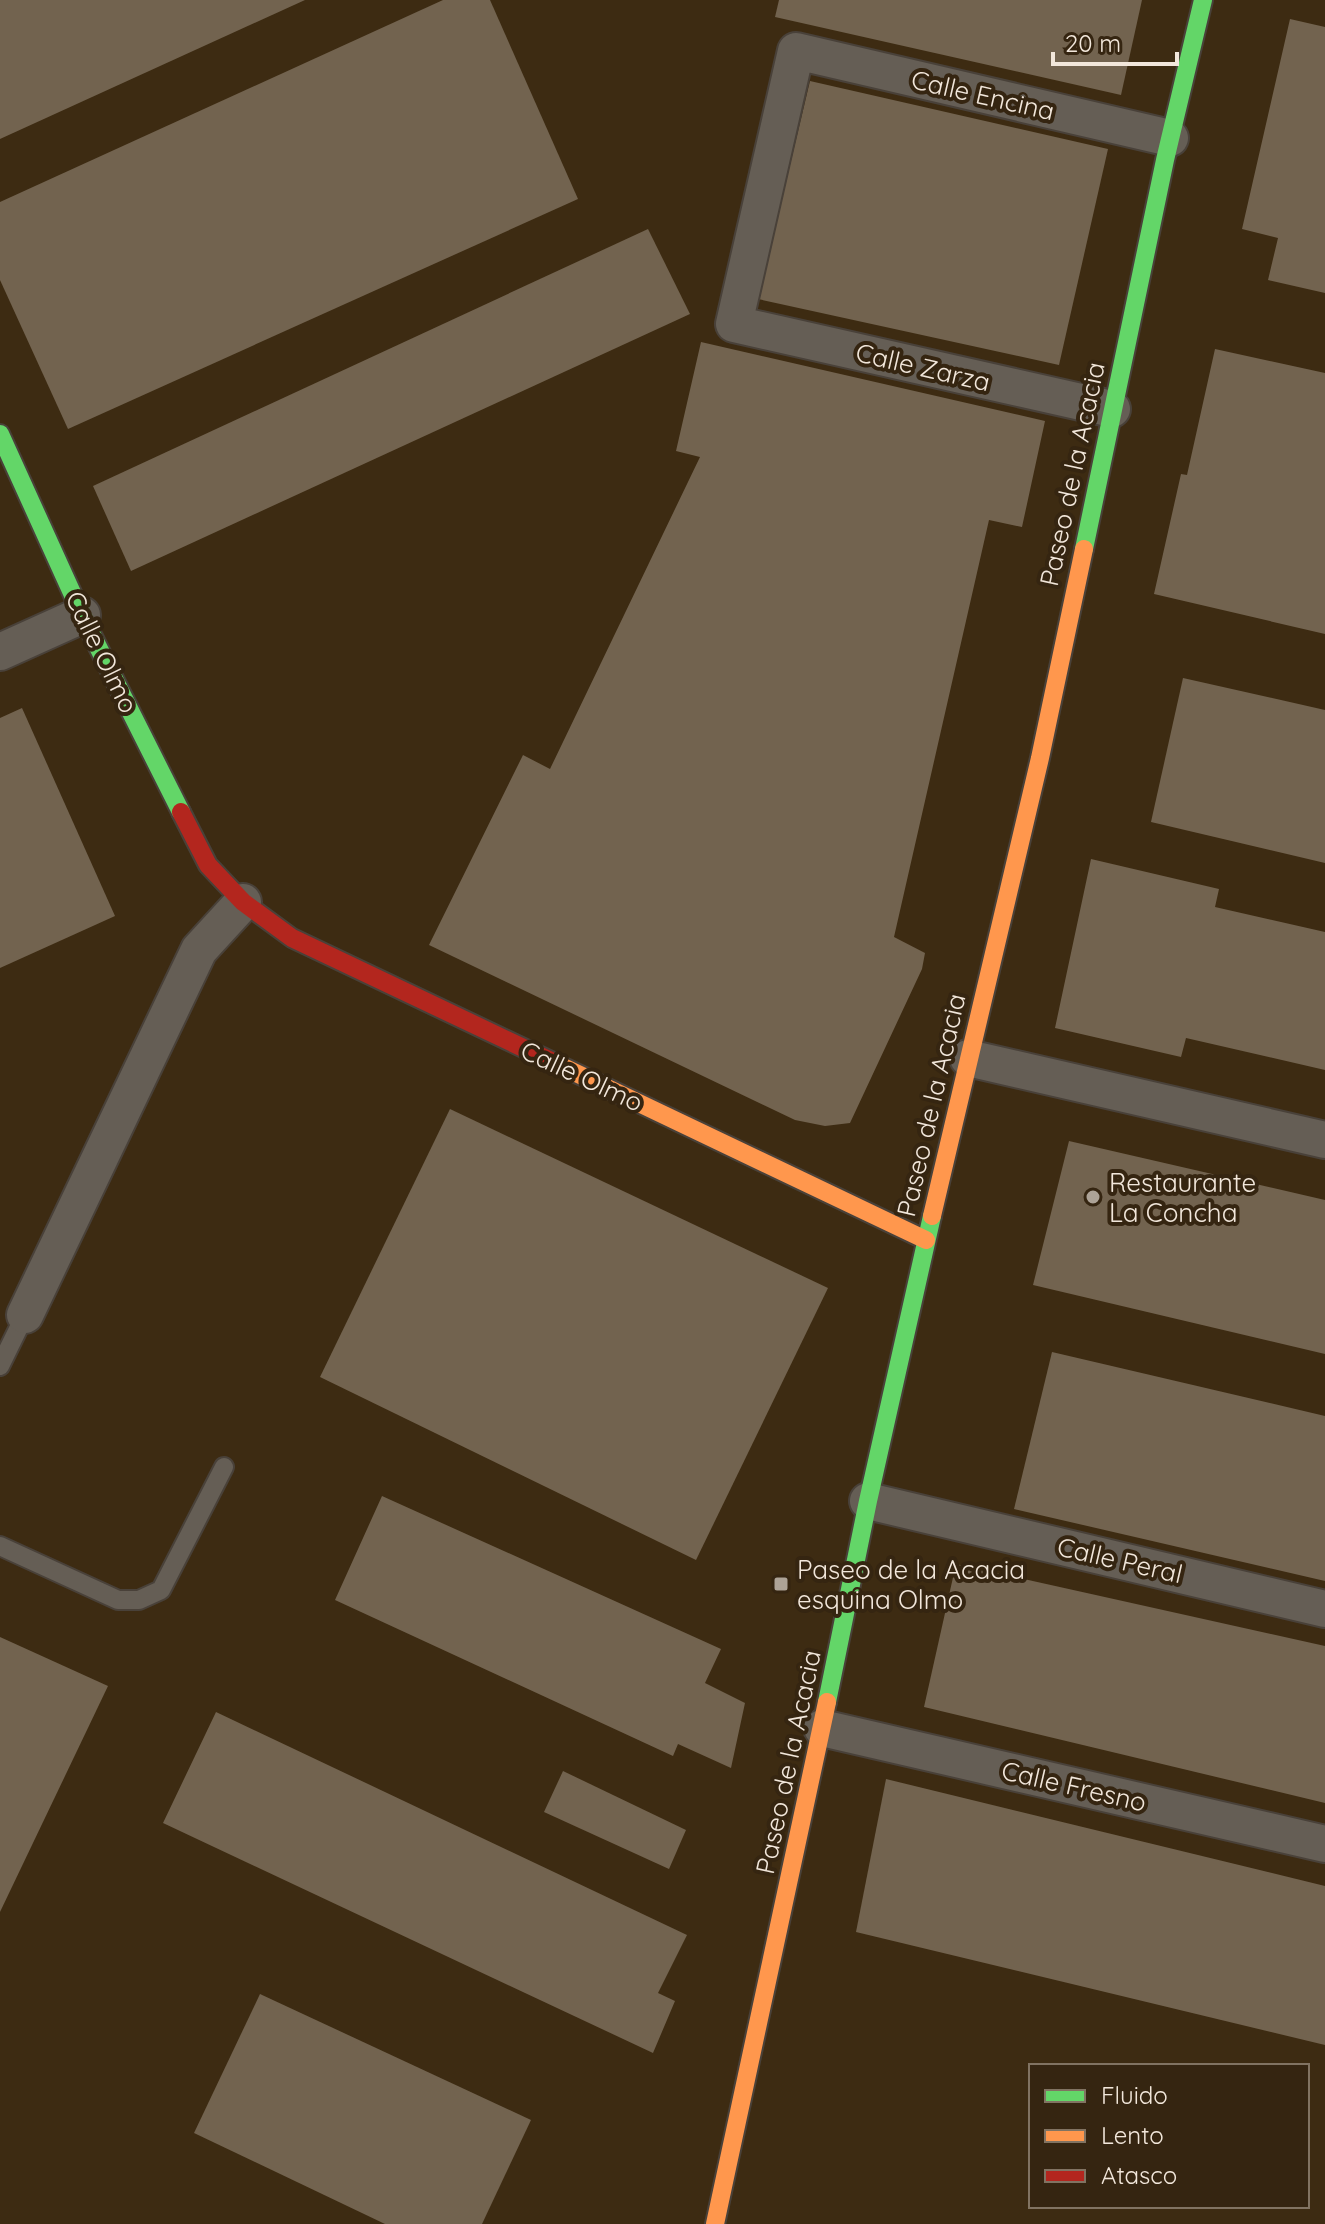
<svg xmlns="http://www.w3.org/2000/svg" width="1325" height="2224" viewBox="0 0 1325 2224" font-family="Quicksand,sans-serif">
  <rect width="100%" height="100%" fill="#2d2419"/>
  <path fill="#3d2b12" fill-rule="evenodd" d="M 0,0 L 1325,0 L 1325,2224 L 0,2224 ZM 1031,2066 L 1307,2066 L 1307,2206 L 1031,2206 Z"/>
  <g fill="#72634f">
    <path d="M 0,0 L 305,0 L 0,139 Z"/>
    <path d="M 443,0 L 490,0 L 578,199 L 68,429 L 0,280 L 0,202 Z"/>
    <path d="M 779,0 L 1142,0 L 1121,95 L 775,17 Z"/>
    <path d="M 1290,19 L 1325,27 L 1325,293 L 1268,280 L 1278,238 L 1242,229 Z"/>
    <path d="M 810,81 L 1108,149 L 1059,365 L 758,299 Z"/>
    <path d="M 648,229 L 690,314 L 131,571 L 93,486 Z"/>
    <path d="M 701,342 L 1045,421 L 1022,527 L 989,520 L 894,937 L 925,953 L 922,969 L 850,1123 L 825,1126 L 795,1120 L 429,945 L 523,755 L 550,769 L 700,457 L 676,451 Z"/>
    <path d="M 1215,349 L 1325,373 L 1325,634 L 1154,594 L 1181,474 L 1187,475 Z"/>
    <path d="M 1183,678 L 1325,710 L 1325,863 L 1151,822 Z"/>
    <path d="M 22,708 L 115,916 L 0,968 L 0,718 Z"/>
    <path d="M 1091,859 L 1219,889 L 1215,907 L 1325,932 L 1325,1070 L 1186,1038 L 1181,1057 L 1055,1028 Z"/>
    <path d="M 450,1109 L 828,1288 L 696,1560 L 320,1377 Z"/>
    <path d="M 1069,1141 L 1325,1200 L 1325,1354 L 1033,1285 Z"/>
    <path d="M 1052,1352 L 1325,1416 L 1325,1581 L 1014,1509 Z"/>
    <path d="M 382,1496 L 721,1649 L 705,1683 L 745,1703 L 731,1768 L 678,1744 L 673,1756 L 335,1600 Z"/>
    <path d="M 956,1564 L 1325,1646 L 1325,1803 L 924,1707 Z"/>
    <path d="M 0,1637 L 108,1686 L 0,1912 Z"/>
    <path d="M 216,1712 L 687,1935 L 658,1993 L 675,2001 L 653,2053 L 163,1823 Z"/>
    <path d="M 563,1771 L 686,1830 L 669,1869 L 544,1812 Z"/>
    <path d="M 886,1779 L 1325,1886 L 1325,2045 L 856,1932 Z"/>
    <path d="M 260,1994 L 531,2120 L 482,2224 L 385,2224 L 194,2133 Z"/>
  </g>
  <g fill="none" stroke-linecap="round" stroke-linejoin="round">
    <defs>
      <g id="lane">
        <path d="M 0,1366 L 25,1315"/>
        <path d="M 0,1546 L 118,1600 L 139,1600 L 161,1590 L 224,1467"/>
      </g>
      <g id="street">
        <path d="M 1112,409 L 734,324 L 796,51 L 1170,138"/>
        <path d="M 0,652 L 82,615"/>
        <path d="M 968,1058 L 1325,1140"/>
        <path d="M 25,1315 L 199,950 L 243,902"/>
        <path d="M 868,1501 L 1325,1609"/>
        <path d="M 822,1728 L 1325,1844"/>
      </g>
      <g id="fast">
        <path d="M 0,434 L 82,615 L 181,812"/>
        <path d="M 1084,549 L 1165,160 L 1203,0"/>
        <path d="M 827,1702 L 868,1501 L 932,1216"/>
      </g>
      <g id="slow">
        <path d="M 555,1063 L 926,1240"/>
        <path d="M 932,1216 L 1040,758 L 1084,549"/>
        <path d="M 715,2224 L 827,1702"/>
      </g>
      <path id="jam" d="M 181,812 L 208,865 L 243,902 L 292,938 L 555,1063"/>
    </defs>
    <use href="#lane" stroke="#494139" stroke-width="22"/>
    <use href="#street" stroke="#494139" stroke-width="40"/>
    <use href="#fast" stroke="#494139" stroke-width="22"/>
    <use href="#slow" stroke="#494139" stroke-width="22"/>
    <use href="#jam" stroke="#494139" stroke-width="22"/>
    <use href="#lane" stroke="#655e55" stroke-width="18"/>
    <use href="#street" stroke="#655e55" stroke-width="36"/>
    <use href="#fast" stroke="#63d668" stroke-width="18"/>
    <use href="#slow" stroke="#ff974d" stroke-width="18"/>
    <use href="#jam" stroke="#b3261e" stroke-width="18"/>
  </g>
  <g fill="#ada397" stroke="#352511" stroke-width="3">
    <circle cx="1093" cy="1197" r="8"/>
    <rect x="773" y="1576" width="16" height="16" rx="4"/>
  </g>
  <g text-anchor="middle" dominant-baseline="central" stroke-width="8" stroke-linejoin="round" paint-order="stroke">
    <g font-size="26" fill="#f2e7db" stroke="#352511">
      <text transform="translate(983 95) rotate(13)">Calle Encina</text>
      <text transform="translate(923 367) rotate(13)">Calle Zarza</text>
      <text transform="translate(1072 474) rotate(-78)">Paseo de la Acacia</text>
      <text transform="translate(102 652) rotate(64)">Calle Olmo</text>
      <text transform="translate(582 1076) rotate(25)">Calle Olmo</text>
      <text transform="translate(931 1105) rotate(-77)">Paseo de la Acacia</text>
      <text transform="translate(1120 1560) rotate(13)">Calle Peral</text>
      <text transform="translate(788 1762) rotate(-78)">Paseo de la Acacia</text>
      <text transform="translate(1074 1786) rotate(13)">Calle Fresno</text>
    </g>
    <g font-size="26" fill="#f2e7db" stroke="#352511" text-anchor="start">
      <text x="1109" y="1182">Restaurante<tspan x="1109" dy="30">La Concha</tspan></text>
      <text x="797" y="1569">Paseo de la Acacia<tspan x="797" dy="30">esquina Olmo</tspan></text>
    </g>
  </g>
  <rect x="1029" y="2064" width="280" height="144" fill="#352511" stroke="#817362" stroke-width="2"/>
  <rect x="1045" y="2090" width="40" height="12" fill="#63d668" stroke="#817362" stroke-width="2"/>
  <text x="1101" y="2104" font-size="24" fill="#f2e7db">Fluido</text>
  <rect x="1045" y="2130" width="40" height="12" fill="#ff974d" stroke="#817362" stroke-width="2"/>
  <text x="1101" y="2144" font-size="24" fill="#f2e7db">Lento</text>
  <rect x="1045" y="2170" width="40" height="12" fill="#b3261e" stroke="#817362" stroke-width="2"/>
  <text x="1101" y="2184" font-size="24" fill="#f2e7db">Atasco</text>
  <path d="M1053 52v12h124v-12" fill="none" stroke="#f2e7db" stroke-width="4"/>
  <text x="1065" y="52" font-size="24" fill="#f2e7db" stroke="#352511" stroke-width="6" paint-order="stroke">20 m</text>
</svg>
